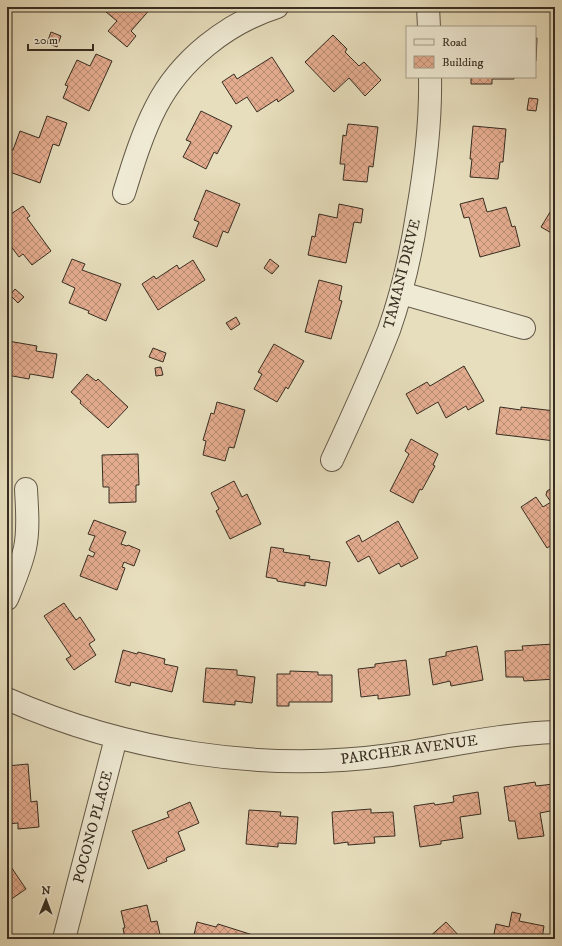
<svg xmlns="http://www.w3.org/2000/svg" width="562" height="946" viewBox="0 0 562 946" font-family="'IM FELL DW Pica',serif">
  <defs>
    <pattern id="building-cross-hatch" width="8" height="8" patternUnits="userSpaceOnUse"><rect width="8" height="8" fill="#e4ac8f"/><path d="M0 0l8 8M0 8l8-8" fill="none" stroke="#ba8c74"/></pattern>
  </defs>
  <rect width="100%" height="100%" fill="#e7debd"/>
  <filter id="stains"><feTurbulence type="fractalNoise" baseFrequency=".005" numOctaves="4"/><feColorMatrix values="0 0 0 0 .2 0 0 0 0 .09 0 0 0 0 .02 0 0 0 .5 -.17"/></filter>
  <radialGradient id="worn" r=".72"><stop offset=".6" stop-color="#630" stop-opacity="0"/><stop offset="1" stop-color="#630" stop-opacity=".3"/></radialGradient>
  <g fill="url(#building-cross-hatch)" stroke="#372d21">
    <path d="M 100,7 L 152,7 L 131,31 L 136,36 L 127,47 L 108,31 L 117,21 Z"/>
    <path d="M 51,32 L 61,36 L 57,47 L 47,43 Z"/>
    <path d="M 333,35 L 347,49 L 345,52 L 359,66 L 364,62 L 381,80 L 365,96 L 349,78 L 334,92 L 305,62 Z"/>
    <path d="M 535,38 L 537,38 L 536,61 L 535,61 Z"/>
    <path d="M 96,54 L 112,61 L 89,111 L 63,98 L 68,86 L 65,85 L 77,60 L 90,66 Z"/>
    <path d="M 272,57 L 294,91 L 278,102 L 277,99 L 257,112 L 247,97 L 236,104 L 222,82 L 234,74 L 237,79 Z"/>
    <path d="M 471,77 L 514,77 L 514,79 L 492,79 L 492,84 L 471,84 Z"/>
    <path d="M 529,98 L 538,99 L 536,111 L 527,110 Z"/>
    <path d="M 201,111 L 232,126 L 217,154 L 214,152 L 206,169 L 183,157 L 191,142 L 186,140 Z"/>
    <path d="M 47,116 L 67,123 L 59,146 L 53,144 L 40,183 L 7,171 L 7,155 L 9,149 L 13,150 L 20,131 L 39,138 Z"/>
    <path d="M 348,124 L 378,127 L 373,167 L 369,166 L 367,182 L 343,180 L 345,164 L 340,164 L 343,135 L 346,136 Z"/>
    <path d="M 473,126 L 506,129 L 503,162 L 500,162 L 498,179 L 470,177 L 472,159 L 470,159 Z"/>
    <path d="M 206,190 L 240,204 L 228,233 L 223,231 L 217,247 L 193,237 L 199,222 L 194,220 Z"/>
    <path d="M 483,198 L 487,212 L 506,207 L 512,227 L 515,226 L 520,246 L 480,257 L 469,217 L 464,218 L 460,204 Z"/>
    <path d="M 339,204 L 363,209 L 361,223 L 354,222 L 346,263 L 308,255 L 312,236 L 315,237 L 319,214 L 337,218 Z"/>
    <path d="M 555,204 L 555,235 L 541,227 Z"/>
    <path d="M 23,206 L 30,216 L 27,218 L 51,251 L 32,265 L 23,254 L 19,257 L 7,241 L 7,208 L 11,214 Z"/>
    <path d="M 72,259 L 85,264 L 82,270 L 121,284 L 106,321 L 88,313 L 89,311 L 69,303 L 75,288 L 62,282 Z"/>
    <path d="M 270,259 L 279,266 L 272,274 L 264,268 Z"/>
    <path d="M 193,260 L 205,280 L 158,310 L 142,284 L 154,276 L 156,279 L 177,265 L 179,269 Z"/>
    <path d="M 319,280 L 342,286 L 339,300 L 342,301 L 331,339 L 305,332 Z"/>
    <path d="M 15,289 L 24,297 L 18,303 L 10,295 Z"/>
    <path d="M 236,317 L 240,324 L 231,330 L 226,323 Z"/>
    <path d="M 8,341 L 37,346 L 36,351 L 57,354 L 53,378 L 30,374 L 29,379 L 7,375 L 7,344 Z"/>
    <path d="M 274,344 L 304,361 L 288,389 L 286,387 L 277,402 L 254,389 L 262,374 L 258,372 Z"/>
    <path d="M 153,348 L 166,353 L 163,362 L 149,357 Z"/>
    <path d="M 464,366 L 484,401 L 468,410 L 466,406 L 446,418 L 438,402 L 417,414 L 406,394 L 427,382 L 430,386 Z"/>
    <path d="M 161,367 L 163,375 L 156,376 L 155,368 Z"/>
    <path d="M 87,374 L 96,381 L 98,379 L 128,407 L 108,428 L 80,403 L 81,401 L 71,392 Z"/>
    <path d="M 217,402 L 245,410 L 234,448 L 229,447 L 225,461 L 203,455 L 206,441 L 203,440 L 211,413 L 214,414 Z"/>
    <path d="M 500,407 L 521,410 L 521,407 L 555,411 L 555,441 L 496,434 Z"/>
    <path d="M 411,439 L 438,454 L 433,465 L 435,466 L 422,490 L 420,489 L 413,503 L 390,491 L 409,454 L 405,451 Z"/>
    <path d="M 138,454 L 139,485 L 136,485 L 136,502 L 109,503 L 109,487 L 103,487 L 102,455 Z"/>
    <path d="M 234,481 L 242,497 L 247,494 L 261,524 L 230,539 L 216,511 L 219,509 L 211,493 Z"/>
    <path d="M 555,486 L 555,543 L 547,548 L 521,507 L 536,497 L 543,507 L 551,502 L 546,495 L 547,491 Z"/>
    <path d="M 94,520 L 126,532 L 121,544 L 127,546 L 128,545 L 140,550 L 134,566 L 124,562 L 122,567 L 125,568 L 117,590 L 80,576 L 88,555 L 93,557 L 95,553 L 89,550 L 95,536 L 88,534 Z"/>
    <path d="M 398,521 L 418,558 L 401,567 L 399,563 L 379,574 L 369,556 L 358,562 L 346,542 L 359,535 L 362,542 Z"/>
    <path d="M 271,547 L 284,549 L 283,552 L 310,556 L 309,559 L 330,562 L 326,586 L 305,582 L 305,586 L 277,581 L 277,579 L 266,577 Z"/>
    <path d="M 64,603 L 76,620 L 80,617 L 95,640 L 89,644 L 96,655 L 74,670 L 66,659 L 71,656 L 44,616 Z"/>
    <path d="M 553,644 L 555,679 L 524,681 L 523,677 L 506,677 L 505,651 L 523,650 L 522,646 Z"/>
    <path d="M 477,646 L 483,680 L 451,686 L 450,681 L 433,685 L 429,659 L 446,656 L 446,652 Z"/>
    <path d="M 123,650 L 137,654 L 138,652 L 165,659 L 164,664 L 178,667 L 172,692 L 131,682 L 130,686 L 115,682 Z"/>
    <path d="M 406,660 L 410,695 L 378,699 L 378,695 L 361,697 L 358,669 L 375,667 L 375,664 Z"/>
    <path d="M 206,668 L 237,670 L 237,675 L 255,677 L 252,703 L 235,701 L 235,705 L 203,702 Z"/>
    <path d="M 290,671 L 318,672 L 318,675 L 332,675 L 332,702 L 289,702 L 289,706 L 277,706 L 277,674 L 290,674 Z"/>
    <path d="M 28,764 L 31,802 L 37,801 L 39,827 L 18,829 L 18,823 L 7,824 L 7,766 Z"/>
    <path d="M 535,782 L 536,786 L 554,784 L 555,810 L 540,813 L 544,836 L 518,839 L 515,821 L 509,821 L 504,787 Z"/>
    <path d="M 478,792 L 481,814 L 460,817 L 463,838 L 441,841 L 441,844 L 420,847 L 414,806 L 434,803 L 435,805 L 454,802 L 453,796 Z"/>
    <path d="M 190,802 L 199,823 L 178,832 L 185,850 L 166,858 L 167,861 L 148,869 L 132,831 L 169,817 L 167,812 Z"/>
    <path d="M 371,809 L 371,813 L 393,812 L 395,836 L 374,837 L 375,843 L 348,845 L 348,842 L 334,844 L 332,812 Z"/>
    <path d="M 249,810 L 281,812 L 280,816 L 298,817 L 296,844 L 278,843 L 278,847 L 246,844 Z"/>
    <path d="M 7,861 L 26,889 L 7,902 Z"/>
    <path d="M 147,905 L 151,922 L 157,921 L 161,939 L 125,939 L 123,928 L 125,928 L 121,911 Z"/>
    <path d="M 512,912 L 521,914 L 519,921 L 544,926 L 542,939 L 493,939 L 496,924 L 509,927 Z"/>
    <path d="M 197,922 L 216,927 L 218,924 L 256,936 L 255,939 L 193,939 Z"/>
    <path d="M 446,922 L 462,939 L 427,939 Z"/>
  </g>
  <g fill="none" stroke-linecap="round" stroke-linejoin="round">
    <defs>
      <g id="street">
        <path d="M 428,7 L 429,27"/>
        <path d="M 124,193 C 133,164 142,134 156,107 C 180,60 227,23 277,7"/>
        <path d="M 401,293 L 524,328"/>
        <path d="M 332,460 C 352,417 372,374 389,330 C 402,293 411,254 417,215 C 425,170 431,123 430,77"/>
        <path d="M 7,599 C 14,582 21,566 25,548 C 29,529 27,509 26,489"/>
        <path d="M 7,699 C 126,751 261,773 391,755 C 446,747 499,734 555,732"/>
        <path d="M 64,939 L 116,738"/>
      </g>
    </defs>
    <use href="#street" stroke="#635948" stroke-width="24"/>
    <use href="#street" stroke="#efead4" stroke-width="22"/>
  </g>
  <g text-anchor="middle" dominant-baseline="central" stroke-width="3.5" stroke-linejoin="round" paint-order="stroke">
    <g font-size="15" fill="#372d21" stroke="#efead4">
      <text transform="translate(402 274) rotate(-76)">TAMANI DRIVE</text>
      <text transform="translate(409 750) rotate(-8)">PARCHER AVENUE</text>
      <text transform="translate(93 827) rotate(-75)">POCONO PLACE</text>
    </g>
  </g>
  <rect width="562" height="946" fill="none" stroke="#e7debd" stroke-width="24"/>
  <rect x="8" y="8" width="546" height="930" fill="none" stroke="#372d21" stroke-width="2"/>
  <rect x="12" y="12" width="538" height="922" fill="none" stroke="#372d21"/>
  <rect x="406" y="26" width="130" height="52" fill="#efead4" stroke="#a59e8c"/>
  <rect x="414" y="39" width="20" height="6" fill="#efead4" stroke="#a59e8c"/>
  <text x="442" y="46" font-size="12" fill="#372d21">Road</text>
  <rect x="414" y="56" width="20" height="12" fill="url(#building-cross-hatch)" stroke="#a59e8c"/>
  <text x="442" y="66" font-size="12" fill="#372d21">Building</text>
  <g transform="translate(46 900) rotate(1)" stroke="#efead4" stroke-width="3" paint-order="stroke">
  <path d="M0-3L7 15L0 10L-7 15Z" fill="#372d21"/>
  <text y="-6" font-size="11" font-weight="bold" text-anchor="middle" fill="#372d21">N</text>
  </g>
  <path d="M28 44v6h65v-6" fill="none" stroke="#372d21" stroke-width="2"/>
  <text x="34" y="44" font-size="12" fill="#372d21" stroke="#efead4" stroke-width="3" paint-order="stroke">20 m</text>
  <rect width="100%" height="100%" filter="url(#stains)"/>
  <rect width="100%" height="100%" fill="url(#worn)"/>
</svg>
